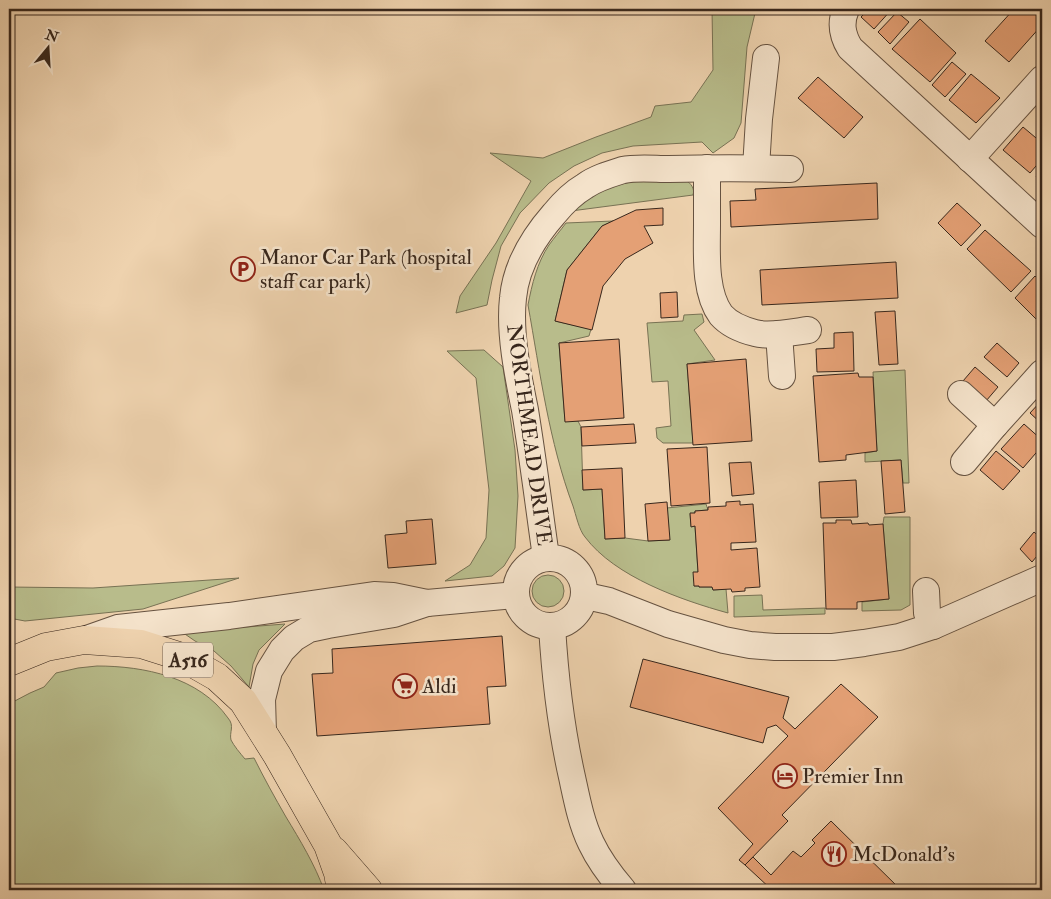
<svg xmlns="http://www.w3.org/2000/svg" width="1051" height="899" viewBox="0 0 1051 899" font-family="'IM FELL Double Pica',serif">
  <rect width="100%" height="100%" fill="#eed2ae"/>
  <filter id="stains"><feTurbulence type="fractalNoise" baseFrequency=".004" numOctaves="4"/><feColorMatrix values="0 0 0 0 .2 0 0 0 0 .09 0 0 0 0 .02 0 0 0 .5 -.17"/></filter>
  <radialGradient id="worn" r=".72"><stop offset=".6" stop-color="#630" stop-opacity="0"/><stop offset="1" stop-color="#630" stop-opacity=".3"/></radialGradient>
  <g fill="#b8bc8b" stroke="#787254">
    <path d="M 712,9 L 756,9 L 747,47 L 741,123 L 734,138 L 713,153 L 702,142 L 633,146 L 602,153 L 574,166 L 549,183 L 520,213 L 501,246 L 492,280 L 487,305 L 456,313 L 460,296 L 496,243 L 531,181 L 490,153 L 543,158 L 596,137 L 651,117 L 655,106 L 691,102 L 713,70 Z"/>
    <path d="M 685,179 C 691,184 695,188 693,195 L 571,211 C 579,205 587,198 596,193 C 624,178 655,181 685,179 Z"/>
    <path d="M 613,221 L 602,226 L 567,270 L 555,321 L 591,329 L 589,336 L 559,343 L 565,421 L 578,421 L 581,427 L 583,490 L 602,489 L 605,539 L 625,538 L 648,541 L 669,540 L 667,508 L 706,504 L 708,510 L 695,511 L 695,513 L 690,514 L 691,526 L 695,526 L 698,572 L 694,586 L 699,586 L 699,587 L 712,587 L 713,590 L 726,589 L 728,613 C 681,600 615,577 585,537 C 579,530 576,515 573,506 C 549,442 540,372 528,305 C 532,284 537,263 549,245 C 554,238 560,231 566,223 Z"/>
    <path d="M 702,314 L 704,322 L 694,330 L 715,360 L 687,364 L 693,443 L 663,443 L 657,438 L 656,428 L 671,426 L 668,381 L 652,382 L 647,323 L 683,321 L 684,315 Z"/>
    <path d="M 484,350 L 503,367 L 515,450 L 518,496 L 515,548 L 504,566 L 492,576 L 445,581 L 470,565 L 486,538 L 489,490 L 476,378 L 447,351 Z"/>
    <path d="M 905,370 L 909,483 L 903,483 L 901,460 L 865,462 L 865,453 L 877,451 L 873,372 Z"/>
    <path d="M 884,517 L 910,517 L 910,605 L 901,610 L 862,611 L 862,602 L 889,599 L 883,524 Z"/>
    <circle cx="548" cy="591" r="16"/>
    <path d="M 239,578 L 143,609 L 25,621 L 9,618 L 9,587 L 93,588 Z"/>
    <path d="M 762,595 L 763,610 L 825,608 L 825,614 L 734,617 L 734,596 Z"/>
    <path d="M 285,624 L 259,650 L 253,664 L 249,687 L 231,666 L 214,651 L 195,641 L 182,632 Z"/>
    <path d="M 97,666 C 144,666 199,677 228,718 C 235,726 229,732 231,740 C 234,746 240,753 245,759 L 254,758 C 264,778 275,798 286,817 C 300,840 315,865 324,890 L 9,890 L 9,704 L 30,693 L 44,687 L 56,673 L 78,668 Z"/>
  </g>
  <g fill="#e4a075" stroke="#38271c">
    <path d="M 869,9 L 892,9 L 874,29 L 861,17 Z"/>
    <path d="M 1014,9 L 1040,9 L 1042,10 L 1042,25 L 1009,62 L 985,41 Z"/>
    <path d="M 897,12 L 909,22 L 890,44 L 878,32 Z"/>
    <path d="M 920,19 L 956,53 L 930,82 L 892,49 Z"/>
    <path d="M 952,62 L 966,74 L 945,97 L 932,85 Z"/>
    <path d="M 971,74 L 1000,98 L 976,123 L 949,100 Z"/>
    <path d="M 818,77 L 863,117 L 844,138 L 798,98 Z"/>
    <path d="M 1023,127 L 1042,143 L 1042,159 L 1030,173 L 1003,150 Z"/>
    <path d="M 1042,169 L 1042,183 L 1036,177 Z"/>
    <path d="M 877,183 L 878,219 L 731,227 L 730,201 L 756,200 L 755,189 Z"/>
    <path d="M 957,203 L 981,225 L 961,246 L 938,223 Z"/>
    <path d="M 663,208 L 663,225 L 644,226 L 653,243 L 625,259 L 603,286 L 592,330 L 555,321 L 567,270 L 602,226 L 636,210 Z"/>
    <path d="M 985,230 L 1031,271 L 1011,292 L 967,249 Z"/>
    <path d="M 896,262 L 898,298 L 762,305 L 760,270 Z"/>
    <path d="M 1035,276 L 1042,283 L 1042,325 L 1015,298 Z"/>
    <path d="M 677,292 L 678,317 L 661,318 L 660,293 Z"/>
    <path d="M 895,311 L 898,364 L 879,365 L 875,312 Z"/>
    <path d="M 853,332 L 854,371 L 817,372 L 816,349 L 834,348 L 834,333 Z"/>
    <path d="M 619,339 L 624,418 L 565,422 L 559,343 Z"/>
    <path d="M 997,343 L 1019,363 L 1007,377 L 984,357 Z"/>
    <path d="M 746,359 L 752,441 L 693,445 L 687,364 Z"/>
    <path d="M 975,367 L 998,387 L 986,401 L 963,381 Z"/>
    <path d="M 858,373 L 859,377 L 873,377 L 877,451 L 846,455 L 846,460 L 819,462 L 813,376 Z"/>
    <path d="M 1042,400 L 1042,424 L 1030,413 Z"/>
    <path d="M 634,424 L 636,443 L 582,446 L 581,427 Z"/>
    <path d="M 1024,424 L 1042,440 L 1042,446 L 1023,468 L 1001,449 Z"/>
    <path d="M 707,447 L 710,503 L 671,506 L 667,449 Z"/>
    <path d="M 996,451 L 1020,471 L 1003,490 L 980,470 Z"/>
    <path d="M 901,460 L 905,512 L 885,514 L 881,461 Z"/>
    <path d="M 751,462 L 754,494 L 732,496 L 729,463 Z"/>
    <path d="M 622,468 L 625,538 L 605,539 L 602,489 L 583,490 L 582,470 Z"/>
    <path d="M 856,480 L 858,517 L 821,518 L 819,482 Z"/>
    <path d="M 740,501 L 740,505 L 753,504 L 756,542 L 731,543 L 731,550 L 757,548 L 760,587 L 745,588 L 745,591 L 732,592 L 731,589 L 713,590 L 712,587 L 699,587 L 699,586 L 694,586 L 693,572 L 698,572 L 695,526 L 691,527 L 690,513 L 695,513 L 695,511 L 708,510 L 708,507 L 726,506 L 726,502 Z"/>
    <path d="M 667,502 L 670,540 L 648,541 L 645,504 Z"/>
    <path d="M 432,519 L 436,564 L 388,568 L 385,535 L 407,533 L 406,521 Z"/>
    <path d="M 836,520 L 851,520 L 852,524 L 868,523 L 869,525 L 883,524 L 889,599 L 857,602 L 857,609 L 826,609 L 823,523 L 836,523 Z"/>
    <path d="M 1034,532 L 1042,539 L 1042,550 L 1032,562 L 1020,549 Z"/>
    <path d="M 502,636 L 506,686 L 487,687 L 490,724 L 317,736 L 312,674 L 333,673 L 332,649 Z"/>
    <path d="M 643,659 L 789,697 L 783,718 L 795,729 L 841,684 L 878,717 L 782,815 L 788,821 L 745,865 L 739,860 L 753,844 L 718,808 L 788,736 L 776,725 L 767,728 L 763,743 L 630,707 Z"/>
    <path d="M 831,821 L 901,890 L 772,890 L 745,865 L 753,857 L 771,875 L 793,851 L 801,857 L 815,843 L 812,840 Z"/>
  </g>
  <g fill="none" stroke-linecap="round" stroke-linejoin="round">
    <defs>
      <g id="street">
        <path d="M 846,9 C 840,23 842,35 850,48 L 1042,225"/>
        <path d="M 970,159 L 1042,79"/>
        <path d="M 707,168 C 707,187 707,206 707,225 C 707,253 704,292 721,315 C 729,324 743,330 755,333 C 769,337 793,332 808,330"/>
        <path d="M 756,168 L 759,119 L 766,58"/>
        <path d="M 779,334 L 782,376"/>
        <path d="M 961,394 L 995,425"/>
        <path d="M 964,462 L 995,425 L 1042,373"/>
        <path d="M 546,557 C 539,508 533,459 525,410 C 518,376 509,333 513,298 C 516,265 533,238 554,214 C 563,203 573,193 585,186 C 596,178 610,174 623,170 C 636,167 655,169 669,169 C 709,168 750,168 790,169"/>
        <circle cx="550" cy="592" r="34"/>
        <path d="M 926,591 L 927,613 L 933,626"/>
        <path d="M 586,596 L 609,601 L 668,624 L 724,640 L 750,645 L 775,647 L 833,647 L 864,643 L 899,637 L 933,626 L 1042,578"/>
        <path d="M 552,626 C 555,677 561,728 572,777 C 577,800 581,822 591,843 C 599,860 611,876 623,890"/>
        <path d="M 84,640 L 118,628 L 229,616 L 374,595 L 393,596 L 427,603"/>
        <path d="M 263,733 L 262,699 L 269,671 L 282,650 L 294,638 L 309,629 L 328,625 L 394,614 L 427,603 L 515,595"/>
      </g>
      <g id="highway">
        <path d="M 9,662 L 46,647 L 84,640 L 141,644 L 182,657 L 217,677 L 243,701 L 277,755 L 328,845 L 338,873 L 341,890"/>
        <path d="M 334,851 L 368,890"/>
      </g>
    </defs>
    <use href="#street" stroke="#665240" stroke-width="28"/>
    <use href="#highway" stroke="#38271c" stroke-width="29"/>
    <use href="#street" stroke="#f4e2ca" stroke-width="26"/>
    <use href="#highway" stroke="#eed2ae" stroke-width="28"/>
  </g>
  <defs>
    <symbol id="parking-ring" viewBox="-11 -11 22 22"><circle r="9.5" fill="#f4e2ca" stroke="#8f2418" stroke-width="1.5"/><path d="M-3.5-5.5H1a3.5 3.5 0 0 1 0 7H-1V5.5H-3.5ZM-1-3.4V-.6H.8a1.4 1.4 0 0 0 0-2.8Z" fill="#8f2418"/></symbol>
    <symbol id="supermarket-ring" viewBox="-11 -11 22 22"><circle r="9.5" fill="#f4e2ca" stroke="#8f2418" stroke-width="1.5"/><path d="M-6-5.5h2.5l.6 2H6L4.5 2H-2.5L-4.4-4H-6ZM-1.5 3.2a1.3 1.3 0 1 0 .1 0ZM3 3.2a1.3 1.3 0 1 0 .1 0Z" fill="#8f2418"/></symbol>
    <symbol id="hotel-ring" viewBox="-11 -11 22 22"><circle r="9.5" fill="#f4e2ca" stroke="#8f2418" stroke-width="1.5"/><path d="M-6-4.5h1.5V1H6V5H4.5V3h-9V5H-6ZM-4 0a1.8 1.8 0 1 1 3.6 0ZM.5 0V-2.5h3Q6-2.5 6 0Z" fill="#8f2418"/></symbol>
    <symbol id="restaurant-ring" viewBox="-11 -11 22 22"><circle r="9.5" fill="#f4e2ca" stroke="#8f2418" stroke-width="1.5"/><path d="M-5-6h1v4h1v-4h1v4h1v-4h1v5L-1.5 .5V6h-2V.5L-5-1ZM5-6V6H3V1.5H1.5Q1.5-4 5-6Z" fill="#8f2418"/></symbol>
  </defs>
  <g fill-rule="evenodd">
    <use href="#parking-ring" x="229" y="255" width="28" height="28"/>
    <use href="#supermarket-ring" x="391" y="672" width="28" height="28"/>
    <use href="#hotel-ring" x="771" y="762" width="28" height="28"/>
    <use href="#restaurant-ring" x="820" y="840" width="28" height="28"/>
  </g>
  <g text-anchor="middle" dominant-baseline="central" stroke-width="5" stroke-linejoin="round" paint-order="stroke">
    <rect fill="#f4e2ca" stroke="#705f50" stroke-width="1" x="163" y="642.5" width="50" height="35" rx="4"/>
    <g font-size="20" font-weight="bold" fill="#38271c">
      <text x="188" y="660">A516</text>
    </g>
    <g font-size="21" fill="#38271c" stroke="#f4e2ca" text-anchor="start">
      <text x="260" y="257">Manor Car Park (hospital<tspan x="260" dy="24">staff car park)</tspan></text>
      <text x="422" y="686">Aldi</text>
      <text x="802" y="776">Premier Inn</text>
      <text x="852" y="854">McDonald's</text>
    </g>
    <g font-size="21" fill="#38271c" stroke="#f4e2ca">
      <text transform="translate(529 435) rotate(82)">NORTHMEAD DRIVE</text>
    </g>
  </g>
  <rect width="1051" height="899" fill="none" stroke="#eed2ae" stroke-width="30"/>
  <rect x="10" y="10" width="1031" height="879" fill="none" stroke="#38271c" stroke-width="2.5"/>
  <rect x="15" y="15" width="1021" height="869" fill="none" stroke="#38271c"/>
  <g transform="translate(48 48) rotate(18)" stroke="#f4e2ca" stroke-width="4" paint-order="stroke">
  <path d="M0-4L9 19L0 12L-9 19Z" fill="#38271c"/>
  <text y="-8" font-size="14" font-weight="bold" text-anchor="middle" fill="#38271c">N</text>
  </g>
  <rect width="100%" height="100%" filter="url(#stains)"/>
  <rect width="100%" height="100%" fill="url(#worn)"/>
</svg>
